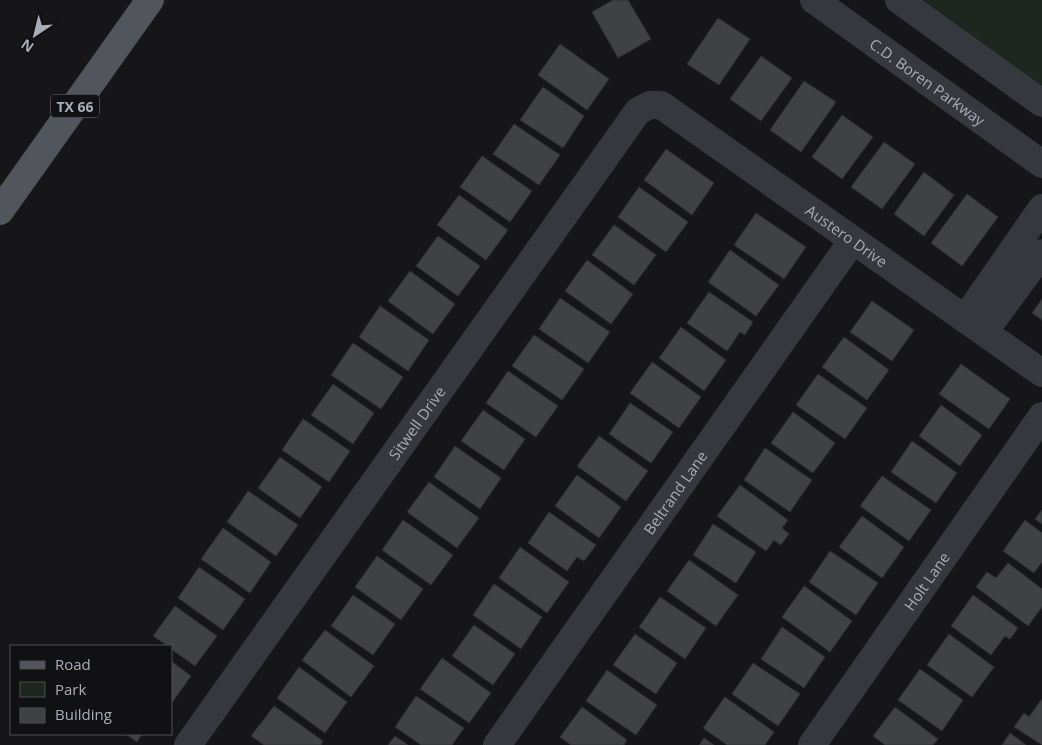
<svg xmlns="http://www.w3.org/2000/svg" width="1042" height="745" viewBox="0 0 1042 745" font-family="'Open Sans',sans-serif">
  <rect width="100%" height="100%" fill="#161618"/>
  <path fill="#1e261f" d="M 924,0 L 1042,0 L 1042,86 Z"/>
  <g fill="#404145" stroke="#303034">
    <path d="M 613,0 L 628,0 L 651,39 L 618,58 L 592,12 Z"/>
    <path d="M 718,18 L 750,39 L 719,85 L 687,64 Z"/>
    <path d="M 560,44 L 609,79 L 587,110 L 538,75 Z"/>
    <path d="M 761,56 L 792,78 L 761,121 L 730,99 Z"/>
    <path d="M 804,81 L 836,102 L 801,152 L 770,130 Z"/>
    <path d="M 543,87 L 584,116 L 563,148 L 520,120 Z"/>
    <path d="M 842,115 L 873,137 L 842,179 L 812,157 Z"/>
    <path d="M 514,124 L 560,155 L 539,185 L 493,154 Z"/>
    <path d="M 884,142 L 915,164 L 882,209 L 851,187 Z"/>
    <path d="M 666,149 L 714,183 L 692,215 L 644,180 Z"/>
    <path d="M 482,156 L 532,191 L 510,222 L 460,187 Z"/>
    <path d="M 924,172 L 954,195 L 924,236 L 894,214 Z"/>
    <path d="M 639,187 L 688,222 L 666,252 L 618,217 Z"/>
    <path d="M 967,194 L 998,217 L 962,266 L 931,243 Z"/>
    <path d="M 459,195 L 508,230 L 486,260 L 437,225 Z"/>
    <path d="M 756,213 L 806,247 L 784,279 L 734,245 Z"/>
    <path d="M 614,225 L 656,255 L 634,285 L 592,255 Z"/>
    <path d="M 438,236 L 480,266 L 458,296 L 416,266 Z"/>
    <path d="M 730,250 L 779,285 L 756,316 L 708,282 Z"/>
    <path d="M 587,260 L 633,294 L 611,324 L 565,291 Z"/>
    <path d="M 410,271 L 455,304 L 433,334 L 388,301 Z"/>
    <path d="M 709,292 L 753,322 L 745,335 L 740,332 L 727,351 L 687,323 Z"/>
    <path d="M 560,298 L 610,332 L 588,363 L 539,329 Z"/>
    <path d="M 1042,299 L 1042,320 L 1032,313 Z"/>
    <path d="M 872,301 L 914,330 L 892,361 L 850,332 Z"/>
    <path d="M 380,306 L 429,340 L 408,371 L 359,337 Z"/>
    <path d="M 681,327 L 726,360 L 704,391 L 659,358 Z"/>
    <path d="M 534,335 L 584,369 L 562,400 L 512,366 Z"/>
    <path d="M 844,337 L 889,370 L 867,400 L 822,367 Z"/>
    <path d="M 353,343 L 403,377 L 381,409 L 331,375 Z"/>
    <path d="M 652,362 L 701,397 L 679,428 L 630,393 Z"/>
    <path d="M 961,364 L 1010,399 L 989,429 L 939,394 Z"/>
    <path d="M 508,371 L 558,406 L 536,437 L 486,403 Z"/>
    <path d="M 818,374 L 867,408 L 845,439 L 796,405 Z"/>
    <path d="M 333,384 L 374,413 L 353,444 L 311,415 Z"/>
    <path d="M 630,403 L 673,432 L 651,463 L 609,434 Z"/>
    <path d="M 941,405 L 982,435 L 960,466 L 919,436 Z"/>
    <path d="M 483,410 L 525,439 L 504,470 L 461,441 Z"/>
    <path d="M 793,412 L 835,443 L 813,473 L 771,443 Z"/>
    <path d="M 303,419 L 350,451 L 329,482 L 282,450 Z"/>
    <path d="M 599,436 L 648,471 L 626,501 L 577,466 Z"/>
    <path d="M 912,441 L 957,473 L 936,503 L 891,472 Z"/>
    <path d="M 455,446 L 501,478 L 480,509 L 434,477 Z"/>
    <path d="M 765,448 L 812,480 L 790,512 L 744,480 Z"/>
    <path d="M 280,457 L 322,487 L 300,518 L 258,488 Z"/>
    <path d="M 577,475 L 621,507 L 599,538 L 555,506 Z"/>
    <path d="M 882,476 L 931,510 L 909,541 L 860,506 Z"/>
    <path d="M 429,482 L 479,518 L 457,548 L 407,512 Z"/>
    <path d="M 740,485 L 788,520 L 782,528 L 789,534 L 781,545 L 774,540 L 766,551 L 717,516 Z"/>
    <path d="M 248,491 L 298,525 L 276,556 L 227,522 Z"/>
    <path d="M 1042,510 L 1042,524 L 1035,519 Z"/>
    <path d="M 549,512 L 596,545 L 584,561 L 577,557 L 567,571 L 528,543 Z"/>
    <path d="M 862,516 L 904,547 L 882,578 L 839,547 Z"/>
    <path d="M 403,520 L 453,555 L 431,585 L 382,550 Z"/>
    <path d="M 1025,520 L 1042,533 L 1042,562 L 1034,573 L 1003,551 Z"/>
    <path d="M 713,524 L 756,552 L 736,583 L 693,555 Z"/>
    <path d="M 223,528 L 271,562 L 250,593 L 201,559 Z"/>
    <path d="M 520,547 L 569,582 L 547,613 L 499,578 Z"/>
    <path d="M 830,551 L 878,583 L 856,615 L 809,582 Z"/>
    <path d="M 377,556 L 423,589 L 401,620 L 355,587 Z"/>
    <path d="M 689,560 L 738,595 L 716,626 L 667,591 Z"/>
    <path d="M 1008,563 L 1042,589 L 1042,607 L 1028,626 L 976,587 L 987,572 L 996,578 Z"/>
    <path d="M 199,567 L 245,599 L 223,630 L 178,598 Z"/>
    <path d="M 494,584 L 542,617 L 521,649 L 473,615 Z"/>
    <path d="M 804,586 L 852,621 L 830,652 L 782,617 Z"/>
    <path d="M 353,595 L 395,624 L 373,655 L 331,626 Z"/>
    <path d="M 973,595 L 1018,628 L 1010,639 L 1005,636 L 991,655 L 951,626 Z"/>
    <path d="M 660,597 L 706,628 L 685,659 L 639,627 Z"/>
    <path d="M 175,606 L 217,636 L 195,666 L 171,649 L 171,646 L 168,646 L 153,636 Z"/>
    <path d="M 474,625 L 515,654 L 493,685 L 452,656 Z"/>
    <path d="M 782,627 L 825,657 L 804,688 L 761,659 Z"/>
    <path d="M 325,630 L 374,666 L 351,697 L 302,660 Z"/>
    <path d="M 635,634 L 677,663 L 656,694 L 613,665 Z"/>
    <path d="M 949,634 L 994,667 L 972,697 L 927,665 Z"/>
    <path d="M 442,658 L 491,693 L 469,723 L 420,689 Z"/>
    <path d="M 171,661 L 191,676 L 171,704 Z"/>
    <path d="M 753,663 L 800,694 L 778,726 L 732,694 Z"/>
    <path d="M 299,667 L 347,702 L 325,733 L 277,698 Z"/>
    <path d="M 920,669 L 963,700 L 942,731 L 898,700 Z"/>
    <path d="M 607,670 L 657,705 L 636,735 L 586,701 Z"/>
    <path d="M 416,696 L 464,728 L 452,745 L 421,745 L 395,727 Z"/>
    <path d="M 725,697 L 774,732 L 765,745 L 727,745 L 703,728 Z"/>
    <path d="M 1041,700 L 1042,700 L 1042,745 L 1014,727 L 1024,713 L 1029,717 Z"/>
    <path d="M 274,706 L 323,741 L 321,745 L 264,745 L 251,736 Z"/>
    <path d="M 582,707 L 627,740 L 624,745 L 571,745 L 560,737 Z"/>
    <path d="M 895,707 L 938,739 L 933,745 L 885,745 L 873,736 Z"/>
    <path d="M 1010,733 L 1026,745 L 1002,745 Z"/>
    <path d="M 126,734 L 142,734 L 137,742 Z"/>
    <path d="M 395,736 L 408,745 L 388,745 Z"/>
    <path d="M 704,738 L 714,745 L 699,745 Z"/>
  </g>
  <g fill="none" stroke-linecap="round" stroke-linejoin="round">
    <g stroke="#37383d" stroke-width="28">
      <path id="s1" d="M 814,0 L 1042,164"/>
      <path d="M 899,0 L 1042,103"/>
      <path d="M 965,319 L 1042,208"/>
      <path d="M 984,332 L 1042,253"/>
      <path id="s2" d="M 188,745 L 638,111 L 650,105 L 661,105 L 1042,373"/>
      <path id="s3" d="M 497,745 L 853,240"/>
      <path id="s4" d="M 812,745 L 1042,416"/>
    </g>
    <path stroke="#53555c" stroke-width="28" d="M 0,211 L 150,0"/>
  </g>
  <g text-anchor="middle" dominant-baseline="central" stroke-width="5" stroke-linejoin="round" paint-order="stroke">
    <rect fill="#111113" stroke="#7b7e86" stroke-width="1" x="51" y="94.5" width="48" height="23" rx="4"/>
    <g font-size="14" font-weight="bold" fill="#a8adb8">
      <text x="75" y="106">TX 66</text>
    </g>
    <g font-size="15" fill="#a8adb8" stroke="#111113">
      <text stroke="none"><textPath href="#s1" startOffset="140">C.D. Boren Parkway</textPath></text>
      <text stroke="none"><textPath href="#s2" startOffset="1029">Austero Drive</textPath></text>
      <text stroke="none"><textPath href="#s2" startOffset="395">Sitwell Drive</textPath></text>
      <text stroke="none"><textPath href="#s3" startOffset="309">Beltrand Lane</textPath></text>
      <text stroke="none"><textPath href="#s4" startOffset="200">Holt Lane</textPath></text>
    </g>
  </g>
  <rect x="10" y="645" width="162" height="90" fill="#111113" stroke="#4d4f55"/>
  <rect x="20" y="661" width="25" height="8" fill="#53555c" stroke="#4d4f55"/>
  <text x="55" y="670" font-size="15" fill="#a8adb8">Road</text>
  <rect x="20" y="682" width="25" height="15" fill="#1e261f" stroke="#4d4f55"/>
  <text x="55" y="695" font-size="15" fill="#a8adb8">Park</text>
  <rect x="20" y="708" width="25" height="15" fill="#404145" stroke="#4d4f55"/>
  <text x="55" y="720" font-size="15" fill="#a8adb8">Building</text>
  <g transform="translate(35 35) rotate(215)" stroke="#111113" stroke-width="4" paint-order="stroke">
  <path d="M0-4L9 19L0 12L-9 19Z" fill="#a8adb8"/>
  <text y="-8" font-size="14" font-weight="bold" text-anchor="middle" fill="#a8adb8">N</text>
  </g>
</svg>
